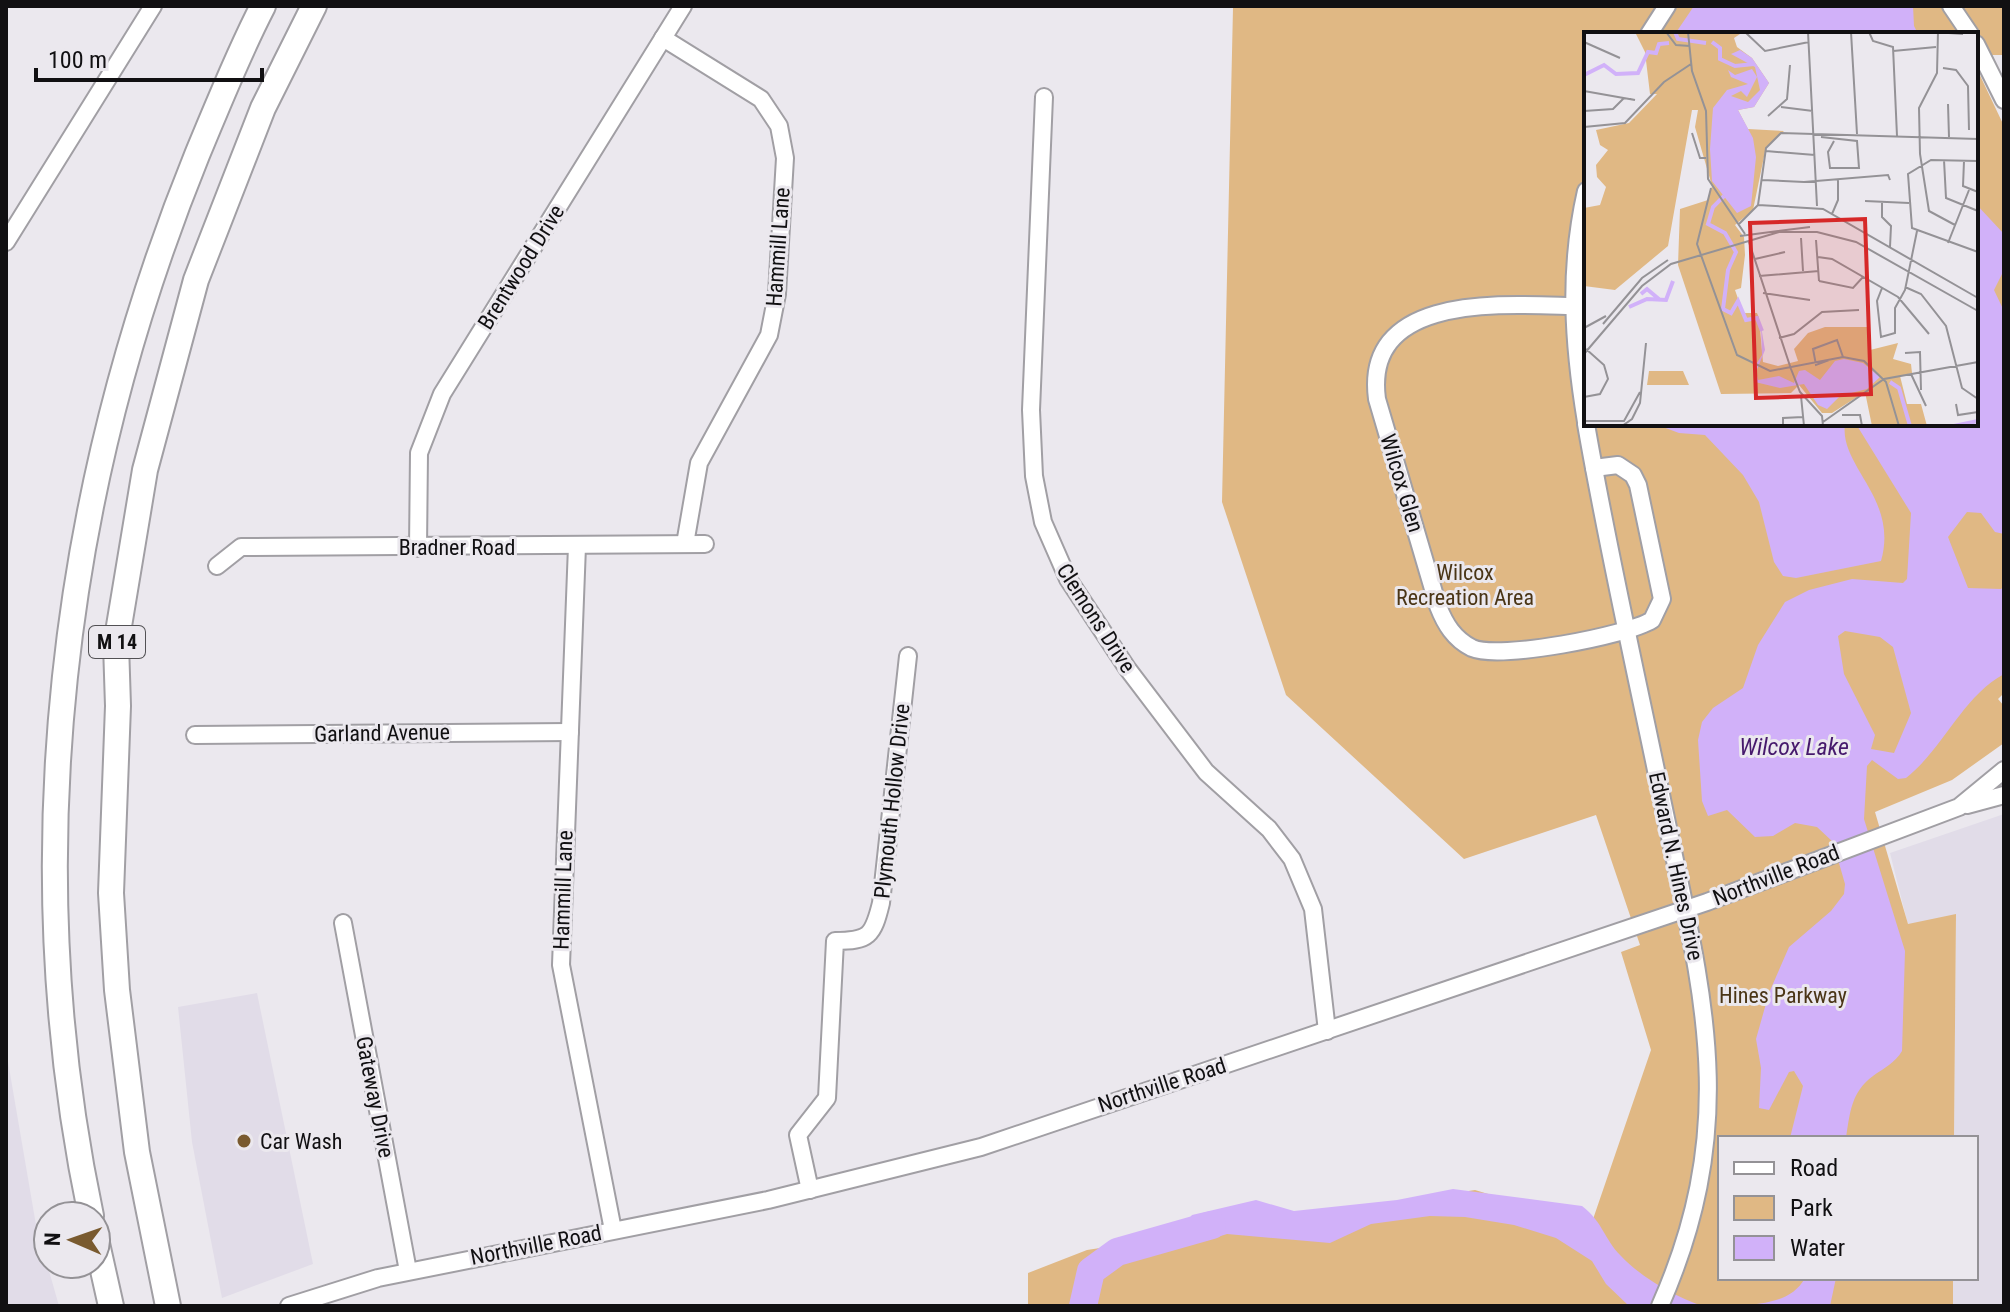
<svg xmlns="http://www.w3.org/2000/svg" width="2010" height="1312" viewBox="0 0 2010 1312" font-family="'Roboto Condensed',sans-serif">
  <rect width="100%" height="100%" fill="#ebe8ee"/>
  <g fill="#e1dce8">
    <path d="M 2004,814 L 2004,1306 L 1953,1306 L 1953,1278 L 1976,1278 L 1976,1138 L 1954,1138 L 1956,915 L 1908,925 L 1890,853 Z"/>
    <path d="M 257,993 L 313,1264 L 222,1298 L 192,1142 L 178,1007 Z"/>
    <path d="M 6,1050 L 36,1225 L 59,1306 L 6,1306 Z"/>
  </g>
  <path fill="#e0b884" d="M 1300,6 L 2004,6 L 2004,55 L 1976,55 L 1976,34 L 1586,34 L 1586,424 L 1976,424 L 1976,67 L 2004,126 L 2004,693 L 1998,699 L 2004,706 L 2004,743 L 1952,780 L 1875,812 L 1908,924 L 1956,914 L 1954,1138 L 1720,1138 L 1720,1278 L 1953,1278 L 1953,1306 L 1028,1306 L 1028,1273 L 1087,1250 L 1475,1190 L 1591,1225 L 1651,1050 L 1621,952 L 1640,945 L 1596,815 L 1464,859 L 1286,695 L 1222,502 L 1233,8 Z"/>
  <g fill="#d1b1f9" fill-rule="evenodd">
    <path d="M 1694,6 L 1913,6 L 1914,26 L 1918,34 L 1675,34 Z"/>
    <path d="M 1976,204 L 2004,234 L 2004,270 L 1994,290 L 2004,311 L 2004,534 L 1995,532 L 1981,513 L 1967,512 L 1948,537 L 1968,588 L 2001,589 L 2004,586 L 2004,674 C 1962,697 1944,748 1906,778 L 1898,779 L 1872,760 L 1867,766 L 1864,819 L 1905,951 L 1902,1051 C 1895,1063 1884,1068 1873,1076 C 1851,1092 1850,1113 1846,1138 L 1790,1138 L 1803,1086 L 1794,1071 L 1789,1072 L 1769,1110 L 1759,1108 L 1761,1068 L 1756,1039 L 1769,993 L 1789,947 L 1831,911 L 1844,894 L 1845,884 L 1833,842 L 1817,827 L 1795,823 L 1773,836 L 1755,837 L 1727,810 L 1708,816 L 1702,801 L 1698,740 L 1702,722 L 1713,708 L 1743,688 L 1758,645 L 1785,602 L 1809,590 L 1852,579 L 1903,583 L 1907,579 L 1911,513 L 1856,424 L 1976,424 ZM 1845,631 L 1880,637 L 1893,647 L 1911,713 L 1894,753 L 1871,749 L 1875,735 L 1844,674 L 1838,636 Z"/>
    <path d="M 1655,424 L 1845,424 C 1839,467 1899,498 1881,561 L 1796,578 L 1783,576 L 1774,562 L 1759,502 L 1743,475 L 1705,435 L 1679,433 Z"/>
    <path d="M 1453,1189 L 1582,1206 C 1603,1222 1604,1239 1621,1256 C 1642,1278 1674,1296 1702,1306 L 1629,1306 L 1606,1284 L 1592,1261 L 1556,1238 L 1514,1225 L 1465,1217 L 1430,1216 L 1371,1224 L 1330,1243 L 1227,1234 L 1205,1241 L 1177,1233 L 1192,1215 L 1256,1200 L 1294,1211 L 1397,1200 Z"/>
    <path d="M 1805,1278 L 1836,1278 L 1830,1306 L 1740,1306 C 1764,1303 1792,1302 1805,1278 Z"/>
  </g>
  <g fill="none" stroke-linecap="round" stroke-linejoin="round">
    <path stroke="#d1b1f9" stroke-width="28" d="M 1083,1306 L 1091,1271 L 1117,1252 L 1212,1225"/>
    <defs>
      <g id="minor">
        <path d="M 1951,6 L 1970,34"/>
        <path d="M 1649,34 L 1667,6"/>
        <path d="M 663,38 L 761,99 L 779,126 L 785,158 L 777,294 L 769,335 L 699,463 L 685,544"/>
        <path d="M 1976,44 L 2004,100"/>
        <path d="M 1044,97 L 1031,410 L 1034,476 L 1043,522 L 1068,579 L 1127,668 L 1206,772 L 1269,829 L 1292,859 L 1313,909 L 1327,1031"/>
        <path d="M 1586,191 C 1568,270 1573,343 1586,422"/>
        <path d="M 6,242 L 153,6"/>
        <path d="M 1571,306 C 1500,304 1363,294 1377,399 L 1438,606 C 1445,624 1454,639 1472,648 C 1499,660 1626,636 1652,620 L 1662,599 L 1638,485 L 1633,475 L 1618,465 L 1594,468"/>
        <path d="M 1586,424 C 1608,551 1637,677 1663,804 C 1702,991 1742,1120 1660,1306"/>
        <path d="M 577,546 L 561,965 L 613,1230"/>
        <path d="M 418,548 L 419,453 L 442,394 L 683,6"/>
        <path d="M 217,566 L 241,547 L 705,544"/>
        <path d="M 195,735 L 570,732"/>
        <path d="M 1967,805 L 2004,795"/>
        <path d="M 343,923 L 408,1271"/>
        <path d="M 810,1190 L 798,1135 L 827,1098 L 835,941 C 869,941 873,936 881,903 L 908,656"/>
        <path d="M 289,1306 L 378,1278 L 768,1200 L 981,1147 L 1707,902 L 1959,807 L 2004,770"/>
      </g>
      <g id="highway">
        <path d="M 91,1216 C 16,860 61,490 197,155 C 218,105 238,54 263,6"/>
        <path d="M 96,1239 L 111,1306"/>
        <path d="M 168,1306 L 137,1152 L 117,990 L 111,893 L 118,706 L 116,644 L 145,470 L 196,280 L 263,108 L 314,6"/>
      </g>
    </defs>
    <use href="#minor" stroke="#a19fa4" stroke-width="20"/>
    <use href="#highway" stroke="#a19fa4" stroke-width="28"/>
    <use href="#minor" stroke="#fff" stroke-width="16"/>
    <use href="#highway" stroke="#fff" stroke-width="24"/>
  </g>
  <circle fill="#795a2f" stroke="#ebe8ee" stroke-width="3" cx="244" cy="1141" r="8"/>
  <g text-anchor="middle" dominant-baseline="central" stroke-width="6" stroke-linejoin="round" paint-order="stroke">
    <rect fill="#ebe8ee" stroke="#525154" stroke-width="2" x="89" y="626" width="56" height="32" rx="6"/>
    <g font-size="20" font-weight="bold" fill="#111012">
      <text x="117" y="642">M 14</text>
    </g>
    <g font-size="22" fill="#111012" stroke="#ebe8ee">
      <text transform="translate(778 247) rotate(-86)">Hammill Lane</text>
      <text transform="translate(521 267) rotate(-58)">Brentwood Drive</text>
      <text transform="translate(1402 483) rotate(73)">Wilcox Glen</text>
      <text x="457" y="547">Bradner Road</text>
      <text transform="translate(1096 618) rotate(57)">Clemons Drive</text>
      <text transform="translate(382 733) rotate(-1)">Garland Avenue</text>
      <text transform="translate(892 801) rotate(-84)">Plymouth Hollow Drive</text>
      <text transform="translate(1676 866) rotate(78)">Edward N. Hines Drive</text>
      <text transform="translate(1776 875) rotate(-21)">Northville Road</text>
      <text transform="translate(563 890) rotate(-88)">Hammill Lane</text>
      <text transform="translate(1162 1085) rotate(-18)">Northville Road</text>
      <text transform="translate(375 1097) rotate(79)">Gateway Drive</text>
      <text transform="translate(536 1245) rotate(-11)">Northville Road</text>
    </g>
    <g font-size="22" fill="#4a3516" stroke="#ebe8ee">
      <text x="1465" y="572">Wilcox<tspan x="1465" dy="25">Recreation Area</tspan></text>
      <text x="1783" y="995">Hines Parkway</text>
    </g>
    <g font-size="22" fill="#111012" stroke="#ebe8ee" text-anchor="start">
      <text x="260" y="1141">Car Wash</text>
    </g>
    <g font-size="24" font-style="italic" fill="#46196c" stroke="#ebe8ee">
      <text x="1794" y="747">Wilcox Lake</text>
    </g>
  </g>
  <g transform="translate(1584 32)">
    <rect width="394" height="394" fill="#ebe8ee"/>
    <path d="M 41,0 L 159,0 L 150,6 L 153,15 L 168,26 L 185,51 L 170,75 L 154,78 L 164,97 L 200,99 L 182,115 L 169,178 L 151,193 L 160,205 L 161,223 L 157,256 L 151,258 L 159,281 L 173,281 L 175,286 L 179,330 L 194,334 L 214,329 L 210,317 L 224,301 L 241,295 L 284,295 L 286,318 L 314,311 L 309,327 L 327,332 L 328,341 L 316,344 L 323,372 L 337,372 L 343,394 L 288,394 L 281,360 L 248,381 L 238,381 L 215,353 L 207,361 L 137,362 L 94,233 L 96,177 L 124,168 L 128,154 L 111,95 L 114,78 L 108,78 L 84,214 L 31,258 L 0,254 L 0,176 L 16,173 L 22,155 L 13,145 L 12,133 L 24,118 L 16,113 L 12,98 L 45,91 L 73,62 L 66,62 L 61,20 L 52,2 ZM 65,339 L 99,339 L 105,353 L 63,353 Z" fill="#e0b884"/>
    <path d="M 156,18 L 168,26 L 185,51 L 170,75 L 154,78 L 169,106 L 172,125 L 167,174 L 153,181 L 128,149 L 126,117 L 129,76 L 143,58 L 164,52 L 147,45 L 144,38 L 151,43 L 168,37 L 173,45 L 163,65 L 157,59 L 147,64 L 164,70 L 176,58 L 171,35 L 147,22 ZM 177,294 L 181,318 L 172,340 L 174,348 L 195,344 L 210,351 L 215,339 L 221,338 L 236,348 L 251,329 L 260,327 L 279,331 L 296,345 L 283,357 L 256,364 L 243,377 L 234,373 L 220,352 L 196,356 L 171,350 L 169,337 L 178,323 Z" fill="#d1b1f9"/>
    <path fill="none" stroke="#d1b1f9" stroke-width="4" d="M 91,0 L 94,7 L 122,11M 128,10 L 136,16 L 136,27 L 151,34 L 170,32M 0,43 L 20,33 L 32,42 L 54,41 L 64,20 L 72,21 L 75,12 L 85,11M 140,164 L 129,175 L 124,192 L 141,201 L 152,220 L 144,238 L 139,277 L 147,281 L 154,269 L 162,288 L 173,286 L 178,299M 57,262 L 63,257 L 76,268M 45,275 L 63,267 L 82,268 L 89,249M 306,350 L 315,356 L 326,394M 370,394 L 394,389"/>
    <path fill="none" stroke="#949296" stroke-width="2" d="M 82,0 L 92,13 L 106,14M 104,0 L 108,39 L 122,79 L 124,147 L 161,202M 161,0 L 181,19 L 225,10M 224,0 L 233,174M 267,0 L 273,102M 285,0 L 289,9 L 309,15 L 313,104M 350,0 L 379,2M 354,0 L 353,41 L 335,76 L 336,122 L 345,179 L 371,193M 0,10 L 36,26M 309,19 L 352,15M 359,36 L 372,38 L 384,54 L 385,98M 0,59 L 51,68 L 46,67M 364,72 L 365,105M 197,75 L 229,79M 0,79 L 29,77 L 40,66M 184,84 L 203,67 L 206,33M 0,95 L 41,91 L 80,50 L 107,32M 108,101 L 116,126 L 122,126M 237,105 L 273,109 L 275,136 L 246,136 L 244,120 L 250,109M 182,119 L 231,123M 360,128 L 362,166 L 394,179M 380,129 L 379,154 L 394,160M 394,129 L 347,128 L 324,142 L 328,196 L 394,220M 178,148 L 220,150 L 304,143 L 306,148M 127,156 L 113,212 L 153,323 L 186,339 L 259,325 L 280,329 L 302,350 L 315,394M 281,169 L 325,171M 298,169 L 298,185 L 307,194 L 306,215M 174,173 L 239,177 L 394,266M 248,182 L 254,168 L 254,148M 154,193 L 174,173 L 182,116 L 197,101 L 394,107M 156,204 L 226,195M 217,206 L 219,239M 232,208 L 235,249M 165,210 L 207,337 L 216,360 L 238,384 L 239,394M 364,211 L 385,158M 234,225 L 248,227 L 314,265 L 345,302M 171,227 L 201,220M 175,244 L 235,239M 235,249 L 269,256 L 279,245M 321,255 L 337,262 L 362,294 L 378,356 L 394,367M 298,256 L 293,269 L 297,305 L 311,301 L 311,276 L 321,258 L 333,199M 179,261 L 226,268M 19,292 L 58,246 L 84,228M 0,296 L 22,284M 195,306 L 210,302 L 238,280 L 275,278M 321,321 L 336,320 L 337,358M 0,322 L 58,254 L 87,232 L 195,200 L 233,200 L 272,210 L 394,279M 245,328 L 232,333 L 229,317 L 253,308 L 259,325M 327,342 L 342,374M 217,364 L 220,394M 0,365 L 16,362 L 24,347 L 20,333 L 2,317M 372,372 L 374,383 L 394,380M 258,383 L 276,383 L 278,394M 0,389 L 40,389 L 56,360M 239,390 L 300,347 L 394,330M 38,394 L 48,387 L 56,371 L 62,311M 199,394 L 199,386 L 219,385"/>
    <path fill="#d62828" fill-opacity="0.15" stroke="#d62828" stroke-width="4" d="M 281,187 L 287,362 L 172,366 L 166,191 Z"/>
    <rect width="394" height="394" fill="none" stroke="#111012" stroke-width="4"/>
  </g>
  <rect width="2010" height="1312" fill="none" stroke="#111012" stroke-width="16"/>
  <rect x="1718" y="1136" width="260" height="144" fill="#ebe8ee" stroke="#949296" stroke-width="2"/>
  <rect x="1734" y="1162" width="40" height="12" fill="#ffffff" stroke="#949296" stroke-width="2"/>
  <text x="1790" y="1176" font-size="24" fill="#111012">Road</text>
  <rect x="1734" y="1196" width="40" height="24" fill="#e0b884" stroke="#949296" stroke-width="2"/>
  <text x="1790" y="1216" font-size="24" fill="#111012">Park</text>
  <rect x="1734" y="1236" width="40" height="24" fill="#d1b1f9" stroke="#949296" stroke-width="2"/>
  <text x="1790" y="1256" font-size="24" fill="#111012">Water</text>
  <g transform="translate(72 1240) rotate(272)"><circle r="38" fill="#ebe8ee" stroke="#949296" stroke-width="2"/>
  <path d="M0-6L14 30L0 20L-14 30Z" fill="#795a2f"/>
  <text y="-12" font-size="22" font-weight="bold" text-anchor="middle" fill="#111012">N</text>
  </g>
  <path d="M36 68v12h226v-12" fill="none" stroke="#111012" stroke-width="4"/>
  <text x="48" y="68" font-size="24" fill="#111012" stroke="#ebe8ee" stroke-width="6" paint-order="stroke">100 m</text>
</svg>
